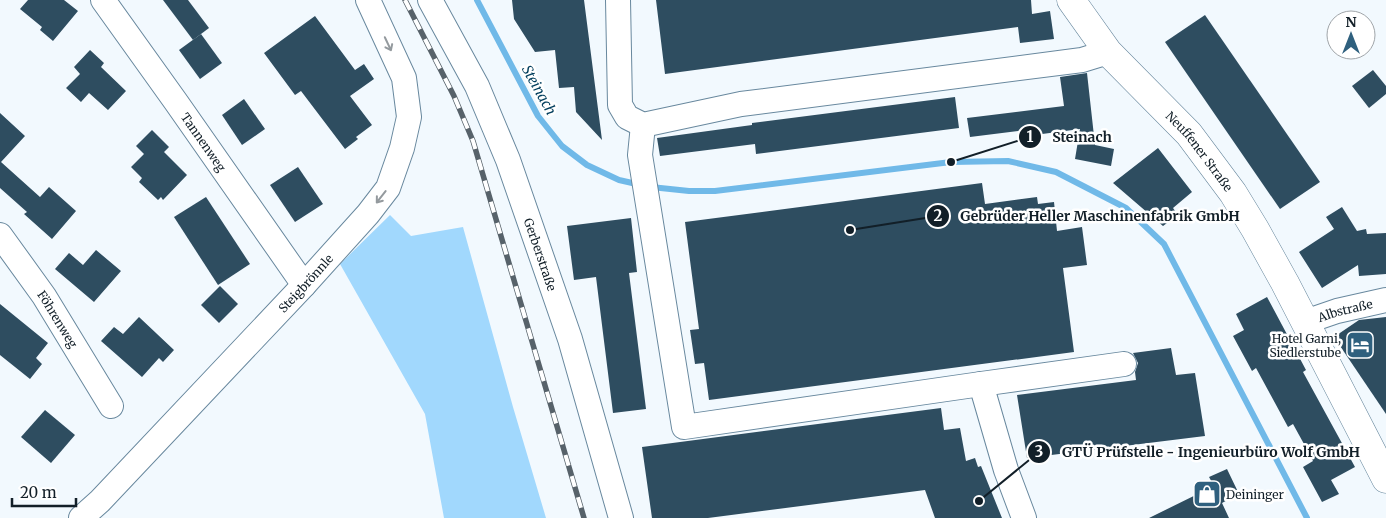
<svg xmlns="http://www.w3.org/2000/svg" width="1386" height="518" viewBox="0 0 1386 518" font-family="Merriweather,serif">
  <rect width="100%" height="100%" fill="#f2f9fe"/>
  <path fill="#a1d8fd" d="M 390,215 L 411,236 L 463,227 L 513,407 L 546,518 L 444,518 L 425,414 L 340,264 Z"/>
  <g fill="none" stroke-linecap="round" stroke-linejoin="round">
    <g stroke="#70b9e8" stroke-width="6">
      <path d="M 477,0 L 538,116 L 562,146 L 587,165 L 619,180 L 641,185"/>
      <path d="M 651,187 L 689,191 L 715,191 L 951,162 L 1008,161 L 1056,172 L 1126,208 L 1164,244 L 1307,518"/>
    </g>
  </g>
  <g fill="#2e4d60">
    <path d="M 28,0 L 64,0 L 78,11 L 53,41 L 40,30 L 42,27 L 20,9 Z"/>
    <path d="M 163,0 L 188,0 L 209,28 L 193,40 Z"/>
    <path d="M 512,0 L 584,0 L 602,140 L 576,112 L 574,87 L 559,88 L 555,50 L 535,52 L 514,19 Z"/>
    <path d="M 656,0 L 1031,0 L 1032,14 L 1050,11 L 1054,39 L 1020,43 L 1018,27 L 665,74 Z"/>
    <path d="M 1205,15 L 1320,182 L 1280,209 L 1165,42 Z"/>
    <path d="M 315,16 L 355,70 L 364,64 L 374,79 L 350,96 L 372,125 L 356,137 L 358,139 L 345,149 L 301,91 L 295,95 L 264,53 Z"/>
    <path d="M 201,34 L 222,63 L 200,79 L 179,50 Z"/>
    <path d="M 90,50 L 104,63 L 101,67 L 126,91 L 108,110 L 89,93 L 81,102 L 66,88 L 80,74 L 74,67 Z"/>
    <path d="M 1373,70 L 1386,86 L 1386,94 L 1369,108 L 1352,86 Z"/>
    <path d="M 1087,73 L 1095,145 L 1114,149 L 1111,166 L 1075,159 L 1080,129 L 1027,136 L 1026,130 L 970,137 L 967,118 L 1064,106 L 1060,77 Z"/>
    <path d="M 955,97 L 959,128 L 756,154 L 755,144 L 660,156 L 657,138 L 752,125 L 752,123 Z"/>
    <path d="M 244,99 L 265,129 L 242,145 L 222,115 Z"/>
    <path d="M 0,113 L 25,136 L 1,162 L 40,197 L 49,187 L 76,211 L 52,239 L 24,214 L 27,212 L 0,188 Z"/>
    <path d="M 152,130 L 169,147 L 164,152 L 187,175 L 163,200 L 161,197 L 158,200 L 139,182 L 142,178 L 131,167 L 144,154 L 136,146 Z"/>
    <path d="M 1158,148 L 1192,192 L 1173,208 L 1178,215 L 1163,226 L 1113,183 Z"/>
    <path d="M 298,167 L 323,204 L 295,222 L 270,185 Z"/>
    <path d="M 982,183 L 985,204 L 1037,197 L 1038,204 L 1054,202 L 1057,231 L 1082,227 L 1087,265 L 1063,268 L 1074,352 L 709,400 L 704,363 L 695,364 L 690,330 L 699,329 L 685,222 Z"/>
    <path d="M 206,197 L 250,264 L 218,285 L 174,217 Z"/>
    <path d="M 1342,207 L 1357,231 L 1366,229 L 1367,234 L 1386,233 L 1386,274 L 1359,276 L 1358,265 L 1322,288 L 1299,252 L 1334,229 L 1326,217 Z"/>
    <path d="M 631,218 L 637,272 L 629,273 L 646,409 L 613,413 L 596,277 L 574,280 L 567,226 Z"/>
    <path d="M 96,250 L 121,271 L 94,302 L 55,269 L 69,253 L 83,265 Z"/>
    <path d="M 220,286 L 238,304 L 219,323 L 201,305 Z"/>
    <path d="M 1267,297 L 1306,370 L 1303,372 L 1355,467 L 1331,480 L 1339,494 L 1322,502 L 1303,467 L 1313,461 L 1304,444 L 1293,424 L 1288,427 L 1256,368 L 1252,371 L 1233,336 L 1244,330 L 1236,314 Z"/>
    <path d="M 0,304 L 48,343 L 36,358 L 42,364 L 30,379 L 0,355 Z"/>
    <path d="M 139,317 L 174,350 L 163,362 L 159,358 L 142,377 L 101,341 L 114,327 L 123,334 Z"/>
    <path d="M 1386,317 L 1386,414 L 1334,337 L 1359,320 Z"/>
    <path d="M 1171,348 L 1176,375 L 1195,373 L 1205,436 L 1027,458 L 1017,395 L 1136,380 L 1135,372 L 1138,363 L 1133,353 Z"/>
    <path d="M 941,408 L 944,430 L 960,428 L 966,461 L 975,458 L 978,467 L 981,466 L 1002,518 L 935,518 L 925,490 L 708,518 L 652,518 L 642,447 Z"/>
    <path d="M 45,410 L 75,435 L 51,463 L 21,437 Z"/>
    <path d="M 1227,469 L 1239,494 L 1222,503 L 1229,518 L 1149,518 L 1214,486 L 1209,477 Z"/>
  </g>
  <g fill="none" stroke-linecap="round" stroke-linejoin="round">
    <defs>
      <g id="minor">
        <path id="s1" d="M 103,0 L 176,102 L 304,285"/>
        <path id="s2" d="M 430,0 L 477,86 L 508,160 L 570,339 L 621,518"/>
        <path d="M 618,0 L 620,105 L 627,117 L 643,125 L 741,104 L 1082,60 L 1108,52"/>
        <path d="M 643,125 L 640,155 L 684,427 L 981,384 L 1006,470 L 1024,518"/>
        <path id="s3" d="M 0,235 L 44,296 L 111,406"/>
        <path id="s4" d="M 1305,322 L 1337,311 L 1386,300"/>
        <path d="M 981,384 L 1124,364"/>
        <path id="s5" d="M 81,518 L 100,501 L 304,285 L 368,214 L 388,188 L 402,148 L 409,117 L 404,78 L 368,0"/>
      </g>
      <g id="major">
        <path id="s6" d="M 1071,0 L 1108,52 L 1189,134 L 1233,193 L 1255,229 L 1285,283 L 1386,479"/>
      </g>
    </defs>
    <use href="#minor" stroke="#68889e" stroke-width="26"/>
    <use href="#major" stroke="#68889e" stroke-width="29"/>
    <use href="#minor" stroke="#fff" stroke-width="24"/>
    <use href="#major" stroke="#fff" stroke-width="28"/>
    <defs>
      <path id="rail" d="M 405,0 L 454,96 L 473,141 L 584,518"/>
    </defs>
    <use href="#rail" stroke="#57626a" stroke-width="5.5"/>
    <use href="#rail" stroke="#fff" stroke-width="4" stroke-dasharray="11" stroke-linecap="butt"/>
  </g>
  <defs><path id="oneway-shaft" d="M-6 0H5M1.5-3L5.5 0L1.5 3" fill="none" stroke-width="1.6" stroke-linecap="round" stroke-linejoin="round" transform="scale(1.25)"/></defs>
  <g stroke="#949a9e">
    <use href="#oneway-shaft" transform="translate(388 44) rotate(65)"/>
    <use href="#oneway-shaft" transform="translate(381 197) rotate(128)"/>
  </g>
  <defs>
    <symbol id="hotel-square" viewBox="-11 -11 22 22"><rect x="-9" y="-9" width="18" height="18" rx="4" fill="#2f607e" stroke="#fff"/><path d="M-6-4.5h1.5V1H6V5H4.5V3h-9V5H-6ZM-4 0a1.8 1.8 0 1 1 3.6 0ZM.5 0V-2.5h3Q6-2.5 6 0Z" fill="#fff"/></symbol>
    <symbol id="shop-square" viewBox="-11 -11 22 22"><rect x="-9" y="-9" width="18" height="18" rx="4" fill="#2f607e" stroke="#fff"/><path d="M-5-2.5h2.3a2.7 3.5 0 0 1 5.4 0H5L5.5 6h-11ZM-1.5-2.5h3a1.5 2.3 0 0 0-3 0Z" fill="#fff"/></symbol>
  </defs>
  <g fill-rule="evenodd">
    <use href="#hotel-square" x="1344" y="329" width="32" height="32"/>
    <use href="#shop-square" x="1191" y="478" width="32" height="32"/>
  </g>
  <g text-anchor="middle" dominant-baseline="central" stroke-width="5" stroke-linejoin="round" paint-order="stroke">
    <g font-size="12" fill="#121f28" stroke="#fff">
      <text stroke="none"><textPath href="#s1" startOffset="174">Tannenweg</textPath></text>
      <text stroke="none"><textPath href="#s6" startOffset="199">Neuffener Straße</textPath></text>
      <text stroke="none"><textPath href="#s2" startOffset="278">Gerberstraße</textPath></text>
      <text stroke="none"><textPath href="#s5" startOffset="325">Steigbrönnle</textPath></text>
      <text stroke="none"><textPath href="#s4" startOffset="42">Albstraße</textPath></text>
      <text stroke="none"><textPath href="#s3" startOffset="102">Föhrenweg</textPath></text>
    </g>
    <g font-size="12" fill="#121f28" stroke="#fff" text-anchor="end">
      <text x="1341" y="338">Hotel Garni,<tspan x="1341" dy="14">Siedlerstube</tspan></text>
      <text x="1226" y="494" text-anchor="start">Deininger</text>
    </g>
    <g font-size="14" font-style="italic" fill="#003d5c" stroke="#fff">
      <text transform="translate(539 90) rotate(61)">Steinach</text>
    </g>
  </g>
  <path fill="none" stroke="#121f28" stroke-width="2" d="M951 162L1030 137M850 230L938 216M979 501L1039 452"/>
  <g fill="#121f28" stroke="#fff" stroke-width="2">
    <circle cx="951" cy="162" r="5"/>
    <circle cx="850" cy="230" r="5"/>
    <circle cx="979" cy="501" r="5"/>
    <circle cx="1030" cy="137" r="12"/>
    <circle cx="938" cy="216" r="12"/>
    <circle cx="1039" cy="452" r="12"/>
  </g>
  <g font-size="15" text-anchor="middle" font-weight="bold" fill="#fff">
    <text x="1030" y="142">1</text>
    <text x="938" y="221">2</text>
    <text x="1039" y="457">3</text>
  </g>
  <g font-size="14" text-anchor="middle" font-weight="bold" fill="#121f28" stroke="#fff" stroke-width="5" stroke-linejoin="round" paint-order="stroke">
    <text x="1082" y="142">Steinach</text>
    <text x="1100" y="221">Gebrüder Heller Maschinenfabrik GmbH</text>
    <text x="1211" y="457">GTÜ Prüfstelle - Ingenieurbüro Wolf GmbH</text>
  </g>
  <g transform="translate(1351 35)"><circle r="24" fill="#ffffff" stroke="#a0a5a9"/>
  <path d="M0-4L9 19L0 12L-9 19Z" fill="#2f607e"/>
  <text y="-8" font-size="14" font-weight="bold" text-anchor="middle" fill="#121f28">N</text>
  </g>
  <path d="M12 498v8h64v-8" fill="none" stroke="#121f28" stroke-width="2.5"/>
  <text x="20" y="498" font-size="15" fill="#121f28" stroke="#ffffff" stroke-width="4" paint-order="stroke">20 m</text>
</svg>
